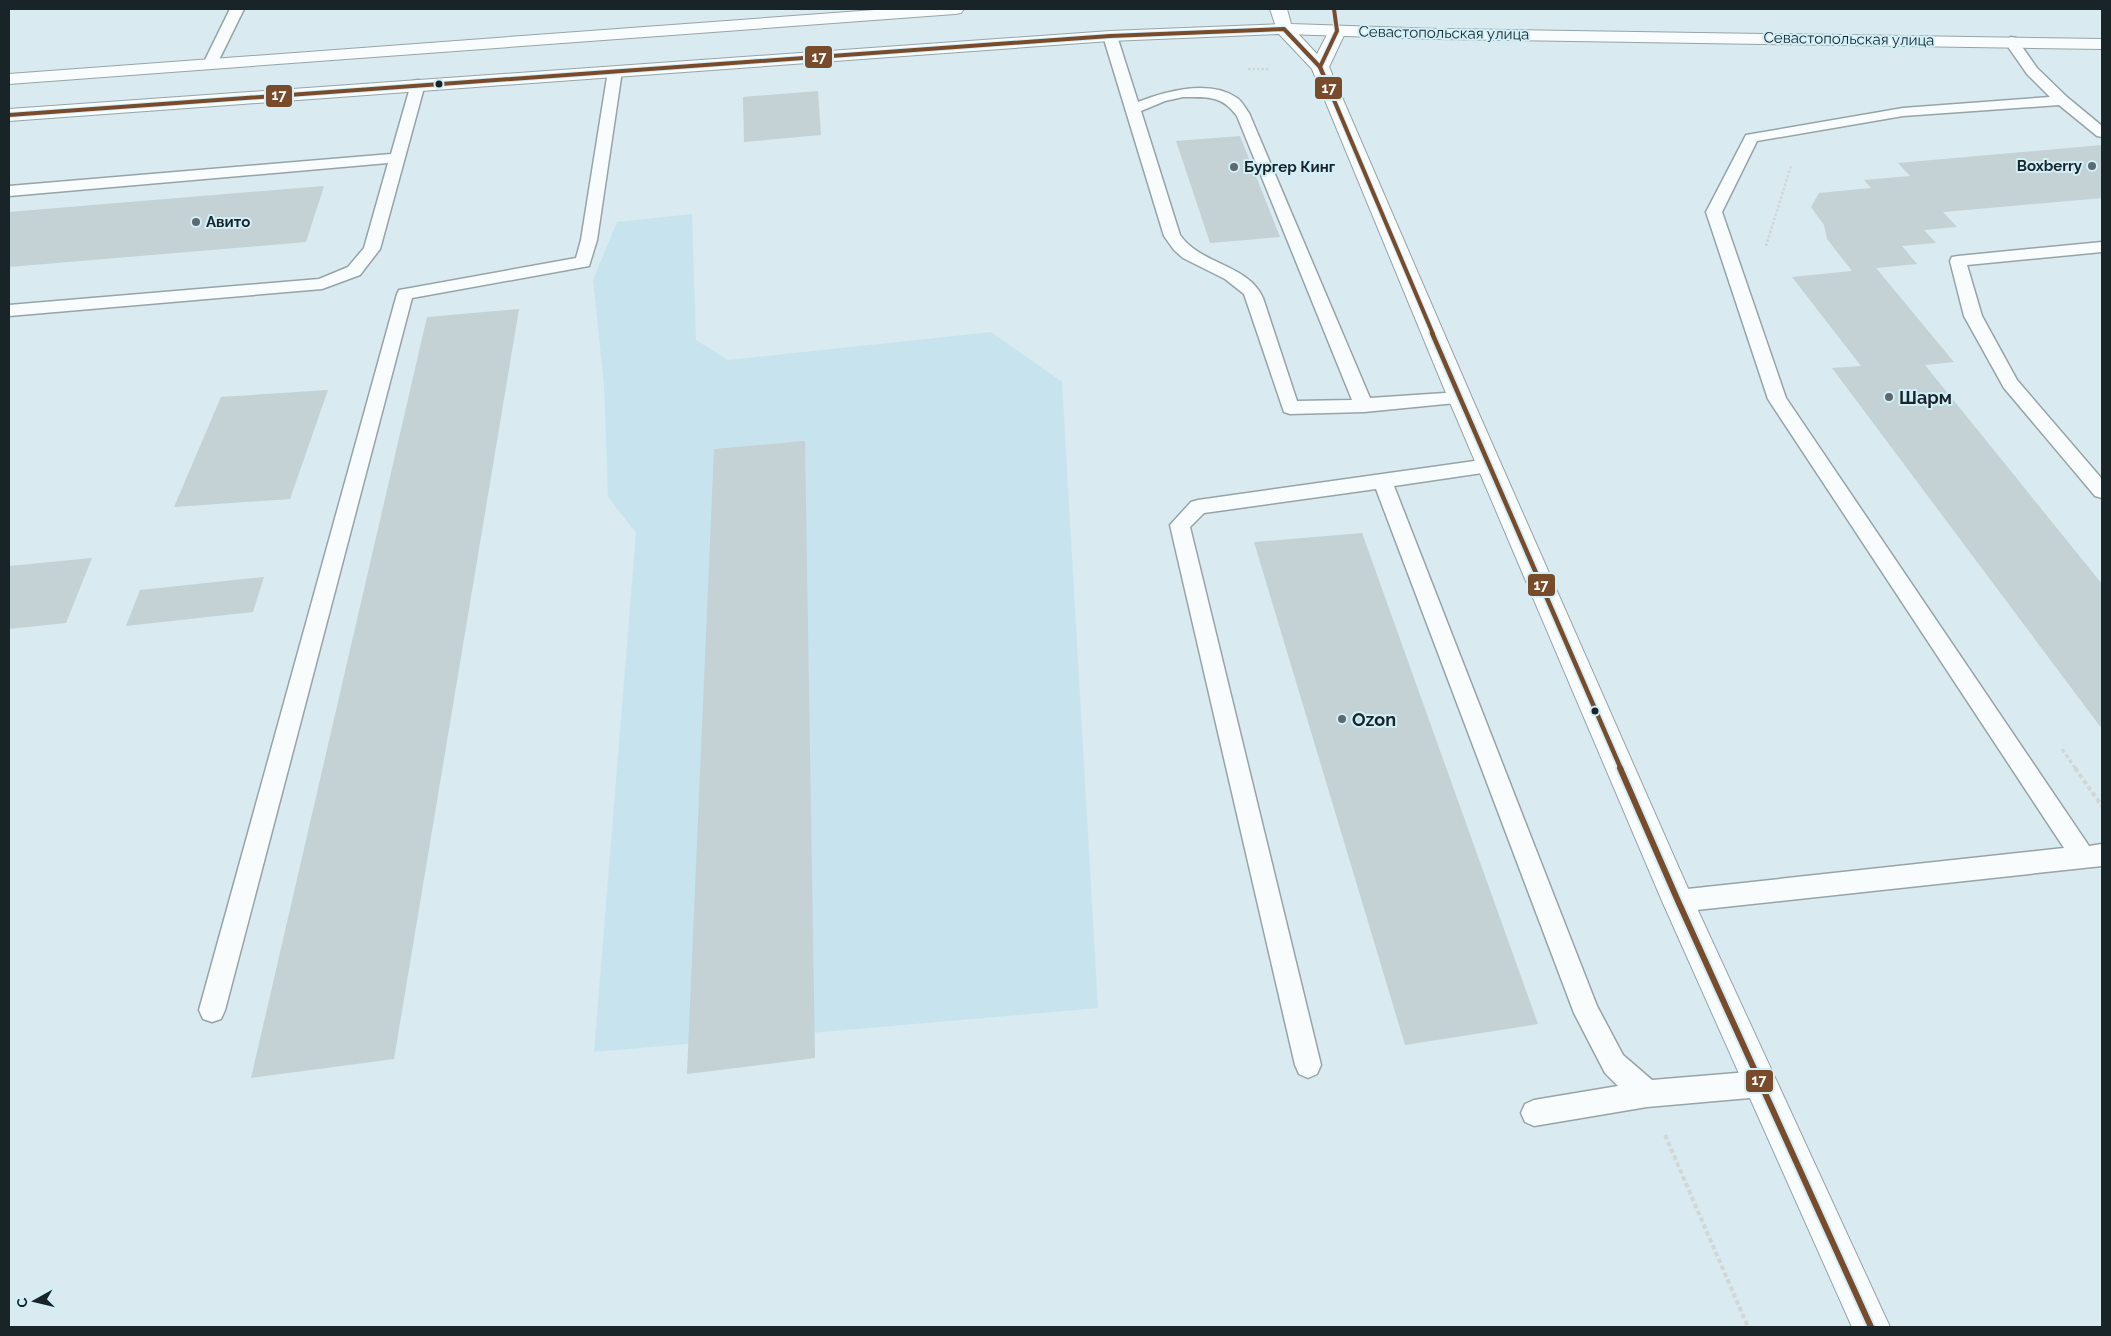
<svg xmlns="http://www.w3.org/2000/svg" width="2111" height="1336" viewBox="0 0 2111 1336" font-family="Raleway,sans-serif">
  <rect width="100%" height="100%" fill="#d9eaf0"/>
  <path fill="#c7e4ee" d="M 692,214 L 696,340 L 728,360 L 991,332 L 1062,382 L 1098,1008 L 594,1052 L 636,533 L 608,497 L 604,385 L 593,280 L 617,222 Z"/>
  <g fill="#c4d1d5">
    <path d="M 818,91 L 821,135 L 744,142 L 743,97 Z"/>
    <path d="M 1240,136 L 1280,237 L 1210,243 L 1176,141 Z"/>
    <path d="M 2102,145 L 2102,198 L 1943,212 L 1957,227 L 1924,230 L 1936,243 L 1902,246 L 1917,264 L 1876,268 L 1954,362 L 1925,365 L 2102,584 L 2102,729 L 1832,368 L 1861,366 L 1792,277 L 1852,271 L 1827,239 L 1824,225 L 1811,207 L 1819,193 L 1871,188 L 1864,180 L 1910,176 L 1898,163 Z"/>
    <path d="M 324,186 L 306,242 L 9,267 L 9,212 Z"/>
    <path d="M 519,309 L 394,1059 L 251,1078 L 427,317 Z"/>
    <path d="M 328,390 L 290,499 L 174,507 L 221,397 Z"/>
    <path d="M 805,441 L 815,1058 L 687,1074 L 714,449 Z"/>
    <path d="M 1362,533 L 1538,1024 L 1405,1045 L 1254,542 Z"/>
    <path d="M 92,558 L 66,623 L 9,629 L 9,566 Z"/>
    <path d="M 264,577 L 253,612 L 126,626 L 140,590 Z"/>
  </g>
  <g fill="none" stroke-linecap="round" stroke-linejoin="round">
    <defs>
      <g id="service">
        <path d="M 230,9 L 244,9 L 217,64 L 210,68 L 205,67 L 203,64 Z"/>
        <path d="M 1110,32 L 1117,36 L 1138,102 C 1166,91 1210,79 1237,98 C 1242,101 1245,108 1249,113 L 1370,398 L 1460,392 L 1466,394 L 1469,398 L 1466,402 L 1364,412 L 1290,414 L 1284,412 L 1244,294 L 1225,279 L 1183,258 L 1174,250 L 1164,236 L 1103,36 ZM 1183,97 C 1207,97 1222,95 1237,116 L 1352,400 L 1297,401 L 1263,298 C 1248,264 1201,265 1180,235 L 1141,111 L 1165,101 Z"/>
        <path d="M 2011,37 L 2016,38 L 2037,68 L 2067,97 L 2102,126 L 2102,137 L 2097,136 L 2059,105 L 1903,116 L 1757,141 L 1722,212 L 1786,398 L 2089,846 L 2102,844 L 2102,866 L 1678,912 L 1669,909 L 1666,901 L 1669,893 L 1678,890 L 2064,848 L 1768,399 L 1706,212 L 1746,135 L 1903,108 L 2050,97 L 2027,74 L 2004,41 Z"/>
        <path d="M 615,67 L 622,71 L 597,240 L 589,266 L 412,298 L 225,1010 L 221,1019 L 212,1022 L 203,1019 L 199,1010 L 397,294 L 399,290 L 405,289 L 576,258 L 581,240 L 608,71 Z"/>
        <path d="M 418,80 L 423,81 L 425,84 L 380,249 L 360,275 L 322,289 L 9,316 L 9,305 L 319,279 L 348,267 L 364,248 L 388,163 L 9,196 L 9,186 L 391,154 L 411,84 L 413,81 Z"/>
        <path d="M 2102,242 L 2102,252 L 1967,265 L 1982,316 L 2017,380 L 2102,479 L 2102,498 L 2095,496 L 2004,388 L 1964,316 L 1950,261 L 1952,257 L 1958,256 Z"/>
        <path d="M 1489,459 L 1496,461 L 1498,466 L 1496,471 L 1394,486 L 1597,1006 L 1623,1055 L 1652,1080 L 1761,1071 L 1770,1075 L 1774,1084 L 1770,1093 L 1761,1097 L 1647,1107 L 1534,1126 L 1525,1122 L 1521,1113 L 1525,1104 L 1534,1100 L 1618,1086 L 1605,1073 L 1574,1013 L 1376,489 L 1204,513 L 1190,527 L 1321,1065 L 1317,1074 L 1308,1078 L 1299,1074 L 1295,1065 L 1170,525 L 1191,502 L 1198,500 Z"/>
      </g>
      <g id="tertiary">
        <path d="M 888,9 L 964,9 L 961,13 L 955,14 L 9,84 L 9,74 Z"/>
        <path d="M 1284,24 L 1290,25 L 1317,54 L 1331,27 L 1337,26 L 1343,27 L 1346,31 L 1329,67 L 1472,398 L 1690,893 L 1890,1327 L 1852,1327 L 1662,901 L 1448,398 L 1312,69 L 1279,34 L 1110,41 L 9,121 L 9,109 L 1110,31 Z"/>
      </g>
      <path id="secondary" d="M 1270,9 L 1287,9 L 1291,24 L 1438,29 L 2102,39 L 2102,49 L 1438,39 L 1284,34 L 1278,33 Z"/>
    </defs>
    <use href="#service" stroke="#96a4a7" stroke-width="3"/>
    <use href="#tertiary" stroke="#96a4a7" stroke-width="2"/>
    <use href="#secondary" stroke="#96a4a7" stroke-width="2"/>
    <g stroke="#d1d6d7" stroke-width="2.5" stroke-dasharray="2.5 2" stroke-linecap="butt">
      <path d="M 1248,69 L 1270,69"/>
      <path d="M 1766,246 L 1791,166"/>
    </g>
    <path stroke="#d1d6d7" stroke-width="3" stroke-dasharray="4 2.5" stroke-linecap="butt" d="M 2062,749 L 2076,769"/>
    <g stroke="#d1d6d7" stroke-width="4" stroke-dasharray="4.5 3" stroke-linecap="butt">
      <path d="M 2075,768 L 2102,806"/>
      <path d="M 1665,1135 L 1748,1327"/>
    </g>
    <use href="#service" fill="#f9fcfd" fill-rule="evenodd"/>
    <use href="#tertiary" fill="#f9fcfd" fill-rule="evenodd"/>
    <use href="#secondary" fill="#f9fcfd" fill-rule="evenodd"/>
    <defs>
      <g id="bus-1-far2">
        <path d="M 1334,9 L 1337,31 L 1320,67 L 1334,100"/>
        <path d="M 9,115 L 1110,36 L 1284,29 L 1320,67 L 1433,334"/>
      </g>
      <path id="bus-1-far1" d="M 1432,333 L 1621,769"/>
      <path id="bus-1" d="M 1620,768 L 1678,901 L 1871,1327"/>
    </defs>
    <use href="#bus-1-far2" stroke="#d0eff9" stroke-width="6"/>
    <use href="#bus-1-far1" stroke="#d0eff9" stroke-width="8"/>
    <use href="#bus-1" stroke="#d0eff9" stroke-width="10"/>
    <use href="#bus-1-far2" stroke="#7a4b2a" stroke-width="4"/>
    <use href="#bus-1-far1" stroke="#7a4b2a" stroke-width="4.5"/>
    <use href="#bus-1" stroke="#7a4b2a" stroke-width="6"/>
  </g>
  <g fill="#192428" stroke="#d0eff9" stroke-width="2">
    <circle cx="439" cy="84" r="4.5"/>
    <circle cx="1595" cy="711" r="4.5"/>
  </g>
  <g fill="#5c696e" stroke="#d0eff9" stroke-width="2">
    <circle cx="2092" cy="166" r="5"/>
    <circle cx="1234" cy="167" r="5"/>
    <circle cx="196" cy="222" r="5"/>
    <circle cx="1889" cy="397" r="5"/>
    <circle cx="1342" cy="719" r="5"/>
  </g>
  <g text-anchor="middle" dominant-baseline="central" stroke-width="4" stroke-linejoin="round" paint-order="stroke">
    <g font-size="15" fill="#192428" stroke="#d0eff9">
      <text transform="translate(1444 33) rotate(1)">Севастопольская улица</text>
      <text transform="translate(1849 39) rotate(1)">Севастопольская улица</text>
    </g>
    <g font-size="15" font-weight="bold" fill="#192428" stroke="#d0eff9" text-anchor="start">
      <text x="2082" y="166" text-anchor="end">Boxberry</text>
      <text x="1244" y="167">Бургер Кинг</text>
      <text x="206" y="222">Авито</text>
    </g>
    <g font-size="18" font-weight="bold" fill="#192428" stroke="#d0eff9" text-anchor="start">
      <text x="1899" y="397">Шарм</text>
      <text x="1352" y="719">Ozon</text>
    </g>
  </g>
  <g stroke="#d0eff9" stroke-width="2">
    <rect x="804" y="45" width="29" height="24" rx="5" fill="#7a4b2a"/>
    <rect x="1314" y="76" width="29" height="24" rx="5" fill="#7a4b2a"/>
    <rect x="265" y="84" width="28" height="24" rx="5" fill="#7a4b2a"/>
    <rect x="1527" y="573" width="29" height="24" rx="5" fill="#7a4b2a"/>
    <rect x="1745" y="1069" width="29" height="24" rx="5" fill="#7a4b2a"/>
  </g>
  <g font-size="14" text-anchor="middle" font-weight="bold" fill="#fff">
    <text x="819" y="62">17</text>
    <text x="1329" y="93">17</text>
    <text x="279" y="100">17</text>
    <text x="1541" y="590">17</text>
    <text x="1759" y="1085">17</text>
  </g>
  <rect width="2111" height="1336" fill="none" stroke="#192428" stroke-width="20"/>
  <g transform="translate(35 1301) rotate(262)" stroke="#d0eff9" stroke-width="4" paint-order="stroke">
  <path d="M0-4L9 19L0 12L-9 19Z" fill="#192428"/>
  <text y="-8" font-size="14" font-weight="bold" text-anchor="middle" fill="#192428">С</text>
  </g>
</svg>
